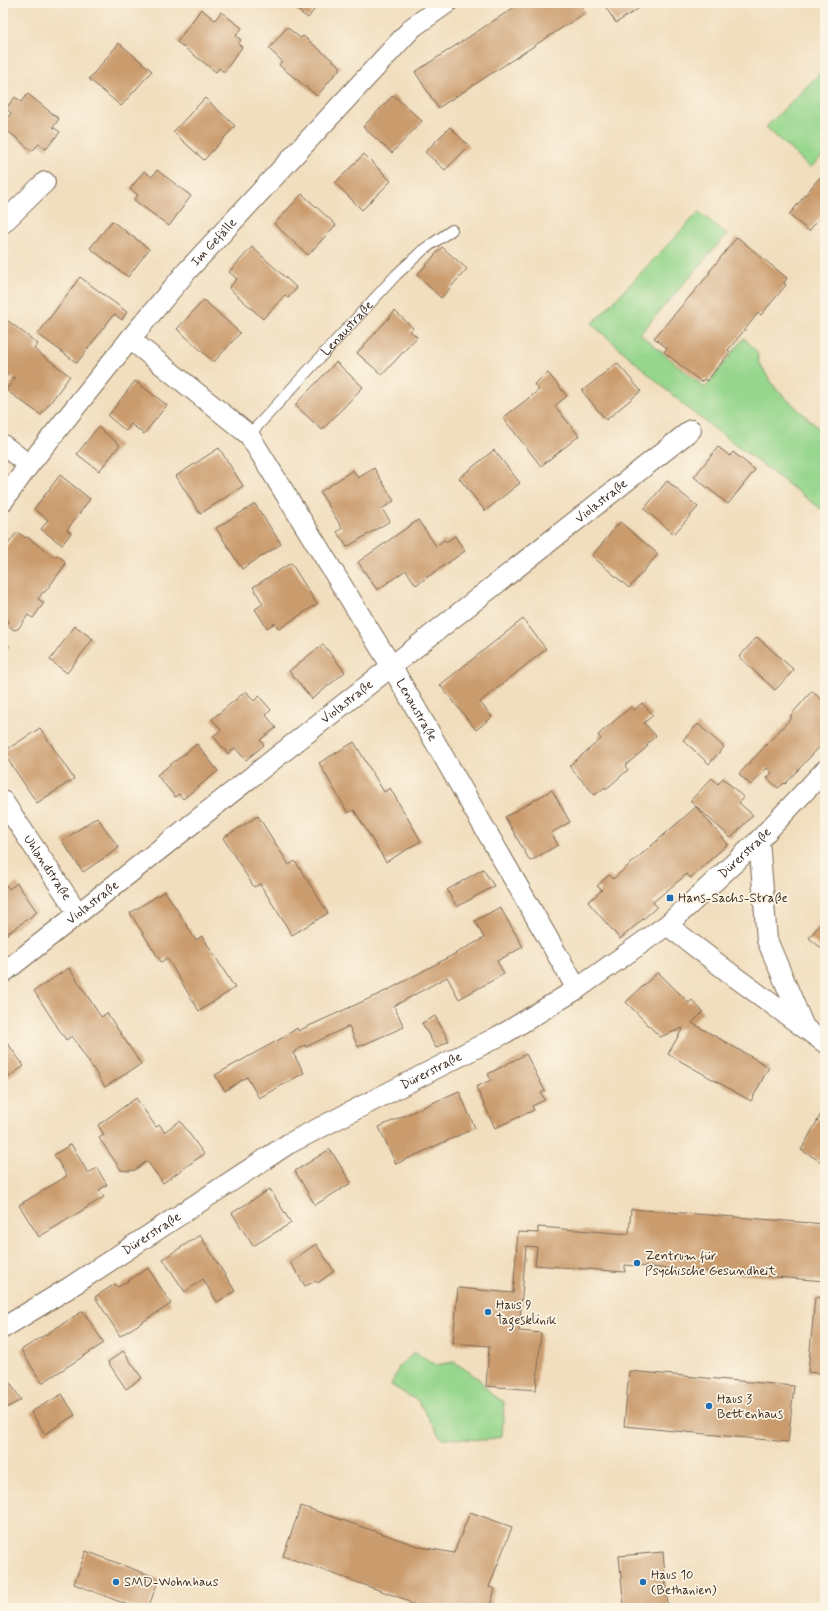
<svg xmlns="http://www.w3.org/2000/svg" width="828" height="1611" viewBox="0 0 828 1611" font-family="Mynerve,sans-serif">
  <rect width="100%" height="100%" fill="#fcf5e5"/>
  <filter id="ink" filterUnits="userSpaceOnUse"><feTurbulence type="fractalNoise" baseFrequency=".025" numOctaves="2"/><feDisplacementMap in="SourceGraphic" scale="8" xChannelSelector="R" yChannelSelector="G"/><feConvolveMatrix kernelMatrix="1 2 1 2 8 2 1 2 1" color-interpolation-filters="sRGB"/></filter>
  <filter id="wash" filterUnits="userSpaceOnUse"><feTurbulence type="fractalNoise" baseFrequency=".012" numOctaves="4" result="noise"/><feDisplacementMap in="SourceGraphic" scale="16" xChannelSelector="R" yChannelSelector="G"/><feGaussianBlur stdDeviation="0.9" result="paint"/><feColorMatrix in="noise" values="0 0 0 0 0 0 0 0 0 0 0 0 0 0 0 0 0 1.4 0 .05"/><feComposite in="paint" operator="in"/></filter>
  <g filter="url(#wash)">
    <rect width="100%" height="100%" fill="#f1debe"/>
    <g fill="#96d68d" stroke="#688056">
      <path d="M 825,68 L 825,154 L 810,168 L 766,127 Z"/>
      <path d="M 699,212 L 727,234 L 640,334 L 705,388 L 744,338 L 757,352 L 759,363 L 776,389 L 825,434 L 825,512 L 687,408 L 592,324 Z"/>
      <path d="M 415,1352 L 436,1365 L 454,1362 L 478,1378 L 492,1395 L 504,1402 L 502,1436 L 487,1440 L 441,1438 L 418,1401 L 391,1385 L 400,1365 Z"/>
    </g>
    <g id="blocks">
      <g fill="#ca9b6d">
        <path d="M 287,3 L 319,3 L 308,18 Z"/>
        <path d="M 521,3 L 579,3 L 585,13 L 438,108 L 415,72 Z"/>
        <path d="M 603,3 L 647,3 L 616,23 Z"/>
        <path d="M 201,9 L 215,20 L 221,12 L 242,28 L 236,36 L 241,40 L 238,44 L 242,47 L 224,72 L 219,68 L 216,72 L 177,42 Z"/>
        <path d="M 287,27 L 300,38 L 303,36 L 341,67 L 317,96 L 279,65 L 282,61 L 269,49 Z"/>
        <path d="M 119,43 L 152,71 L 121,106 L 89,79 Z"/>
        <path d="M 28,94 L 59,119 L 53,127 L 60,132 L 46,149 L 39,144 L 32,151 L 3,127 L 3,124 L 11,113 L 6,108 L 15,97 L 21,102 Z"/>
        <path d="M 393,95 L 422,121 L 392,153 L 363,127 Z"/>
        <path d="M 205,98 L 235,126 L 204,160 L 173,132 Z"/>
        <path d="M 450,127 L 469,146 L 445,170 L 425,152 Z"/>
        <path d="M 364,154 L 391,181 L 362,210 L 335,183 Z"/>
        <path d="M 157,170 L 191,196 L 169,226 L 134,200 L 138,195 L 130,189 L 144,171 L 152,177 Z"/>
        <path d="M 820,177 L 825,181 L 825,211 L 809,231 L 789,215 Z"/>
        <path d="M 302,194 L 336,225 L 308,255 L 274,224 Z"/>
        <path d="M 112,221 L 149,249 L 128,277 L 90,248 Z"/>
        <path d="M 737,237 L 787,278 L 784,283 L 786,285 L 761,315 L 758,313 L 747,327 L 728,350 L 730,352 L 707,381 L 704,379 L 701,382 L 664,352 L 667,348 L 654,338 L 710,273 L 709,272 Z"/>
        <path d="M 252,247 L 297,288 L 288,298 L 285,295 L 263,319 L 229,288 L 237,279 L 229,272 Z"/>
        <path d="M 442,247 L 467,269 L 441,298 L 417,275 Z"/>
        <path d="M 80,277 L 127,312 L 122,320 L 114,314 L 77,363 L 38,334 Z"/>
        <path d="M 204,300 L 240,333 L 214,362 L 177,329 Z"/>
        <path d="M 395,311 L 413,328 L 410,331 L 417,337 L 382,375 L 357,353 Z"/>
        <path d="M 3,317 L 38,344 L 34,349 L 70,376 L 41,415 L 6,390 L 15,378 L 13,377 L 11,378 L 3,371 Z"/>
        <path d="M 336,362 L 363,387 L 322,430 L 295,405 Z"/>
        <path d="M 617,363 L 641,391 L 606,420 L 582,391 Z"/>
        <path d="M 548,373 L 567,396 L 555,406 L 579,436 L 541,466 L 503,418 L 539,390 L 534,384 Z"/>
        <path d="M 135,381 L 167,405 L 144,434 L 131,424 L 126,431 L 108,416 Z"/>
        <path d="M 98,427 L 120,445 L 99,471 L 77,454 Z"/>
        <path d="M 718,447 L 730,456 L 733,452 L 755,470 L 728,504 L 694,477 Z"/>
        <path d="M 219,448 L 243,486 L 200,514 L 176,476 Z"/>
        <path d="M 494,450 L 520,483 L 485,511 L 459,478 Z"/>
        <path d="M 374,468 L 394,501 L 382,509 L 390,521 L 347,547 L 337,532 L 342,528 L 320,492 L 353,470 L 358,478 Z"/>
        <path d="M 60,475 L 90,499 L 67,530 L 71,533 L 62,545 L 41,529 L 48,520 L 34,509 Z"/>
        <path d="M 667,481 L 698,507 L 674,534 L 644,509 Z"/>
        <path d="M 255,504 L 281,544 L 242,569 L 216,528 Z"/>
        <path d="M 418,520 L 436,546 L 444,540 L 446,542 L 455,536 L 465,551 L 416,585 L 406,570 L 377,590 L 358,562 Z"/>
        <path d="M 620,522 L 658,554 L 629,588 L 592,556 Z"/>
        <path d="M 17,532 L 26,538 L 27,537 L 54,557 L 57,555 L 64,560 L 65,565 L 45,592 L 43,592 L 38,599 L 44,603 L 33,618 L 28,615 L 18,629 L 14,630 L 8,625 L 7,620 L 3,617 L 3,551 Z"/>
        <path d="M 291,563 L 317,604 L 279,629 L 275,623 L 267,628 L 255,609 L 263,604 L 253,587 Z"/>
        <path d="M 523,619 L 546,649 L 480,702 L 492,717 L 476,730 L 440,685 Z"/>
        <path d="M 75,626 L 93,639 L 67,673 L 50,660 Z"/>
        <path d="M 757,637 L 794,670 L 775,690 L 739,657 Z"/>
        <path d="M 3,641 L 9,646 L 3,654 Z"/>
        <path d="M 323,644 L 345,672 L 312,699 L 289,671 Z"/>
        <path d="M 246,691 L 254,701 L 259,696 L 271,710 L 266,715 L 276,728 L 260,740 L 264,745 L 246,760 L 235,748 L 228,754 L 213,736 L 221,730 L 212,719 Z"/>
        <path d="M 812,691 L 825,703 L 825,741 L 785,784 L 784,783 L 778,788 L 767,778 L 772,773 L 767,768 L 751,785 L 739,774 L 792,717 L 790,716 Z"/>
        <path d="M 642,703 L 653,715 L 644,723 L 656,736 L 646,745 L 648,746 L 625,766 L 628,770 L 606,789 L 605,787 L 595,795 L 569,766 L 601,739 L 598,735 L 631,707 L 634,710 Z"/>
        <path d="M 698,724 L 724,747 L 709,764 L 683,740 Z"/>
        <path d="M 40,728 L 74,779 L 37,803 L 3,752 Z"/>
        <path d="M 354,742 L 384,792 L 390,788 L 421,841 L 386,862 L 354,810 L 348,813 L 319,763 Z"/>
        <path d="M 197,744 L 218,771 L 183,799 L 179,794 L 175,797 L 157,775 Z"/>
        <path d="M 712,778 L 718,784 L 723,778 L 744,798 L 739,803 L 753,815 L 731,838 L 690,801 Z"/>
        <path d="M 552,790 L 570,822 L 551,833 L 558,845 L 530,861 L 505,817 Z"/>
        <path d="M 696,807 L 728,844 L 690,878 L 687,874 L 653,902 L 657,907 L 620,939 L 588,902 L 602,890 L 597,886 L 609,875 L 613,879 Z"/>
        <path d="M 258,816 L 289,865 L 295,861 L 328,913 L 292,935 L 260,884 L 254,887 L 223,838 Z"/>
        <path d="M 97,817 L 119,848 L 83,872 L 62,841 Z"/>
        <path d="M 483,869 L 494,886 L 457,907 L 447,890 Z"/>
        <path d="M 17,883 L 37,912 L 3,937 L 3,887 L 6,885 L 9,889 Z"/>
        <path d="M 165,891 L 196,940 L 202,936 L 235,988 L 199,1011 L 167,958 L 161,962 L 130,913 Z"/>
        <path d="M 500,907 L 523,947 L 497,961 L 504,974 L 459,999 L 447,977 L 394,1006 L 404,1027 L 358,1047 L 349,1026 L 306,1047 L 305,1045 L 293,1053 L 304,1073 L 259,1098 L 247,1077 L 225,1091 L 215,1075 L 284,1037 L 297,1028 L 298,1031 L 388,990 L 484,938 L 475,921 Z"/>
        <path d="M 825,918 L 825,951 L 809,938 Z"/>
        <path d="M 69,968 L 101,1017 L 107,1013 L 141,1064 L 105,1087 L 72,1036 L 66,1040 L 34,991 Z"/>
        <path d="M 658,972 L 689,1003 L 692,1000 L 703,1012 L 692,1023 L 769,1067 L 751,1101 L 668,1054 L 683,1028 L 660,1037 L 626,1002 Z"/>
        <path d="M 435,1016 L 449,1041 L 436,1048 L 422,1023 Z"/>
        <path d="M 3,1037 L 24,1066 L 3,1081 Z"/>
        <path d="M 526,1054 L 545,1091 L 541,1093 L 545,1100 L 532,1106 L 534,1110 L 495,1128 L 476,1087 L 491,1080 L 488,1074 Z"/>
        <path d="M 459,1091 L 475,1128 L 396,1164 L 379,1127 Z"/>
        <path d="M 136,1098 L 156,1127 L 160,1125 L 164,1132 L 180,1121 L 204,1154 L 163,1183 L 147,1161 L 135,1170 L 128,1171 L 121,1170 L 99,1138 L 104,1135 L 98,1125 Z"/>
        <path d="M 825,1107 L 825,1164 L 801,1150 Z"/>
        <path d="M 71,1144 L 88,1173 L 97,1168 L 107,1185 L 99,1190 L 104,1197 L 39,1237 L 19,1205 L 67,1176 L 54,1155 Z"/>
        <path d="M 330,1149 L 351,1183 L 315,1205 L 295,1171 Z"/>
        <path d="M 270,1189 L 291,1223 L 253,1246 L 232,1213 Z"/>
        <path d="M 631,1209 L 825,1224 L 825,1281 L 625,1265 L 625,1272 L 535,1265 L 537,1247 L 526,1246 L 519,1331 L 541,1333 L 536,1390 L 486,1386 L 489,1346 L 453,1343 L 458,1288 L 513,1293 L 518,1232 L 538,1233 L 538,1227 L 629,1234 Z"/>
        <path d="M 200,1235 L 235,1291 L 217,1302 L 203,1279 L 185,1292 L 163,1259 Z"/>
        <path d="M 316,1244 L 334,1271 L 318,1283 L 316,1281 L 305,1286 L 290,1262 Z"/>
        <path d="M 148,1268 L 171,1304 L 120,1336 L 95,1297 L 115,1284 L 118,1287 Z"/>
        <path d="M 815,1297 L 825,1298 L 825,1374 L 808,1372 Z"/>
        <path d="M 83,1311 L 104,1343 L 42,1383 L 21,1350 Z"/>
        <path d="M 123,1351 L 142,1378 L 126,1389 L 108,1362 Z"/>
        <path d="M 3,1371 L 21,1400 L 3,1410 Z"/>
        <path d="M 629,1371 L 794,1386 L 788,1442 L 624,1426 Z"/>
        <path d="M 62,1394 L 75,1415 L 45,1434 L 31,1412 Z"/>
        <path d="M 301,1506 L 421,1547 L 454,1553 L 470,1512 L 512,1527 L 489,1587 L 495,1589 L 489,1608 L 418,1608 L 404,1599 L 283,1556 Z"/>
        <path d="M 86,1551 L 159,1579 L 148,1608 L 136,1608 L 74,1584 Z"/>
        <path d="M 663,1552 L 668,1608 L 624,1608 L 619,1556 Z"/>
      </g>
    </g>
  </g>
  <g filter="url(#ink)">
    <use href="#blocks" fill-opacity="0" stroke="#7b6956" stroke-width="1"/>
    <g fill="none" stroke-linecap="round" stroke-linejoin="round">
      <defs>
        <g id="lane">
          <path id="s1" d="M 249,435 L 396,275 L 423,250 L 452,230"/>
        </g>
        <g id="street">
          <path d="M 3,223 L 45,182"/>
          <path id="s2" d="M 130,339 L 249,435 L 392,667 L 577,989"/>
          <path d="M 3,445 L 29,465"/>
          <path id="s3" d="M 3,501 L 29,465 L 130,339 L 187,271 L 413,27 L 447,3"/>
          <path id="s4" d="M 3,801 L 78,913"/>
          <path d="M 759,840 L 767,940 L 804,1027"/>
          <path d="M 667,925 L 735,977 L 825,1043"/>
          <path id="s5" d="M 3,973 L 691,430"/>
          <path id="s6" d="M 3,1328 L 67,1289 L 288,1144 L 505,1033 L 577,989 L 667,925 L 689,905 L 759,840 L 825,770"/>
        </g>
      </defs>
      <use href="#lane" stroke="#7b6956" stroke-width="12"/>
      <use href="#street" stroke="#7b6956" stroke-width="22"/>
      <use href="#lane" stroke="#fff" stroke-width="10"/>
      <use href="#street" stroke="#fff" stroke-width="20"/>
    </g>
  </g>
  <g fill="#1f6fb2" stroke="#fcf5e5" stroke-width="1.5">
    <rect x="666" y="894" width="8" height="8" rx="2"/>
    <circle cx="637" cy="1263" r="4"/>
    <circle cx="488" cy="1312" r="4"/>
    <circle cx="709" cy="1406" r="4"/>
    <circle cx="116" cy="1582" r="4"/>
    <circle cx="643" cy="1582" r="4"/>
  </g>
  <g text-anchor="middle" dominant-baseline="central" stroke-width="3.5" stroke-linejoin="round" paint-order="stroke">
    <g font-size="13" fill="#3b2a1e" stroke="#fcf5e5">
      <text stroke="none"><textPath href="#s3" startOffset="334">Im Gefälle</textPath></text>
      <text stroke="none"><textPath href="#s1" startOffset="145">Lenaustraße</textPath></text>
      <text stroke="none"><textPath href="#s5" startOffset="762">Violastraße</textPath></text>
      <text stroke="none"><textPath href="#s5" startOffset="438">Violastraße</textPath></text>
      <text stroke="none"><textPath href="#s2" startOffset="475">Lenaustraße</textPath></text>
      <text stroke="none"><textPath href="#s6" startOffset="884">Dürerstraße</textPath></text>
      <text stroke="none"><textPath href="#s4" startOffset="80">Uhlandstraße</textPath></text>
      <text stroke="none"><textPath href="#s5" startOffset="114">Violastraße</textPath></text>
      <text stroke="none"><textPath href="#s6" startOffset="500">Dürerstraße</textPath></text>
      <text stroke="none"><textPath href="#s6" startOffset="176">Dürerstraße</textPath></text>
    </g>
    <g font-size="13" fill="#3b2a1e" stroke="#fcf5e5" text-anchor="start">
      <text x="678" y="898">Hans-Sachs-Straße</text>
      <text x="645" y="1256">Zentrum für<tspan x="645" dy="15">Psychische Gesundheit</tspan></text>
      <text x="496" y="1305">Haus 9<tspan x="496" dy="15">Tagesklinik</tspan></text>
      <text x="717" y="1399">Haus 3<tspan x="717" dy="15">Bettenhaus</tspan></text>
      <text x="651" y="1575">Haus 10<tspan x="651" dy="15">(Bethanien)</tspan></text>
      <text x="124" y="1582">SMD-Wohnhaus</text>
    </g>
  </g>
  <rect width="828" height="1611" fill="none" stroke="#fcf5e5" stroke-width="16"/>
</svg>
